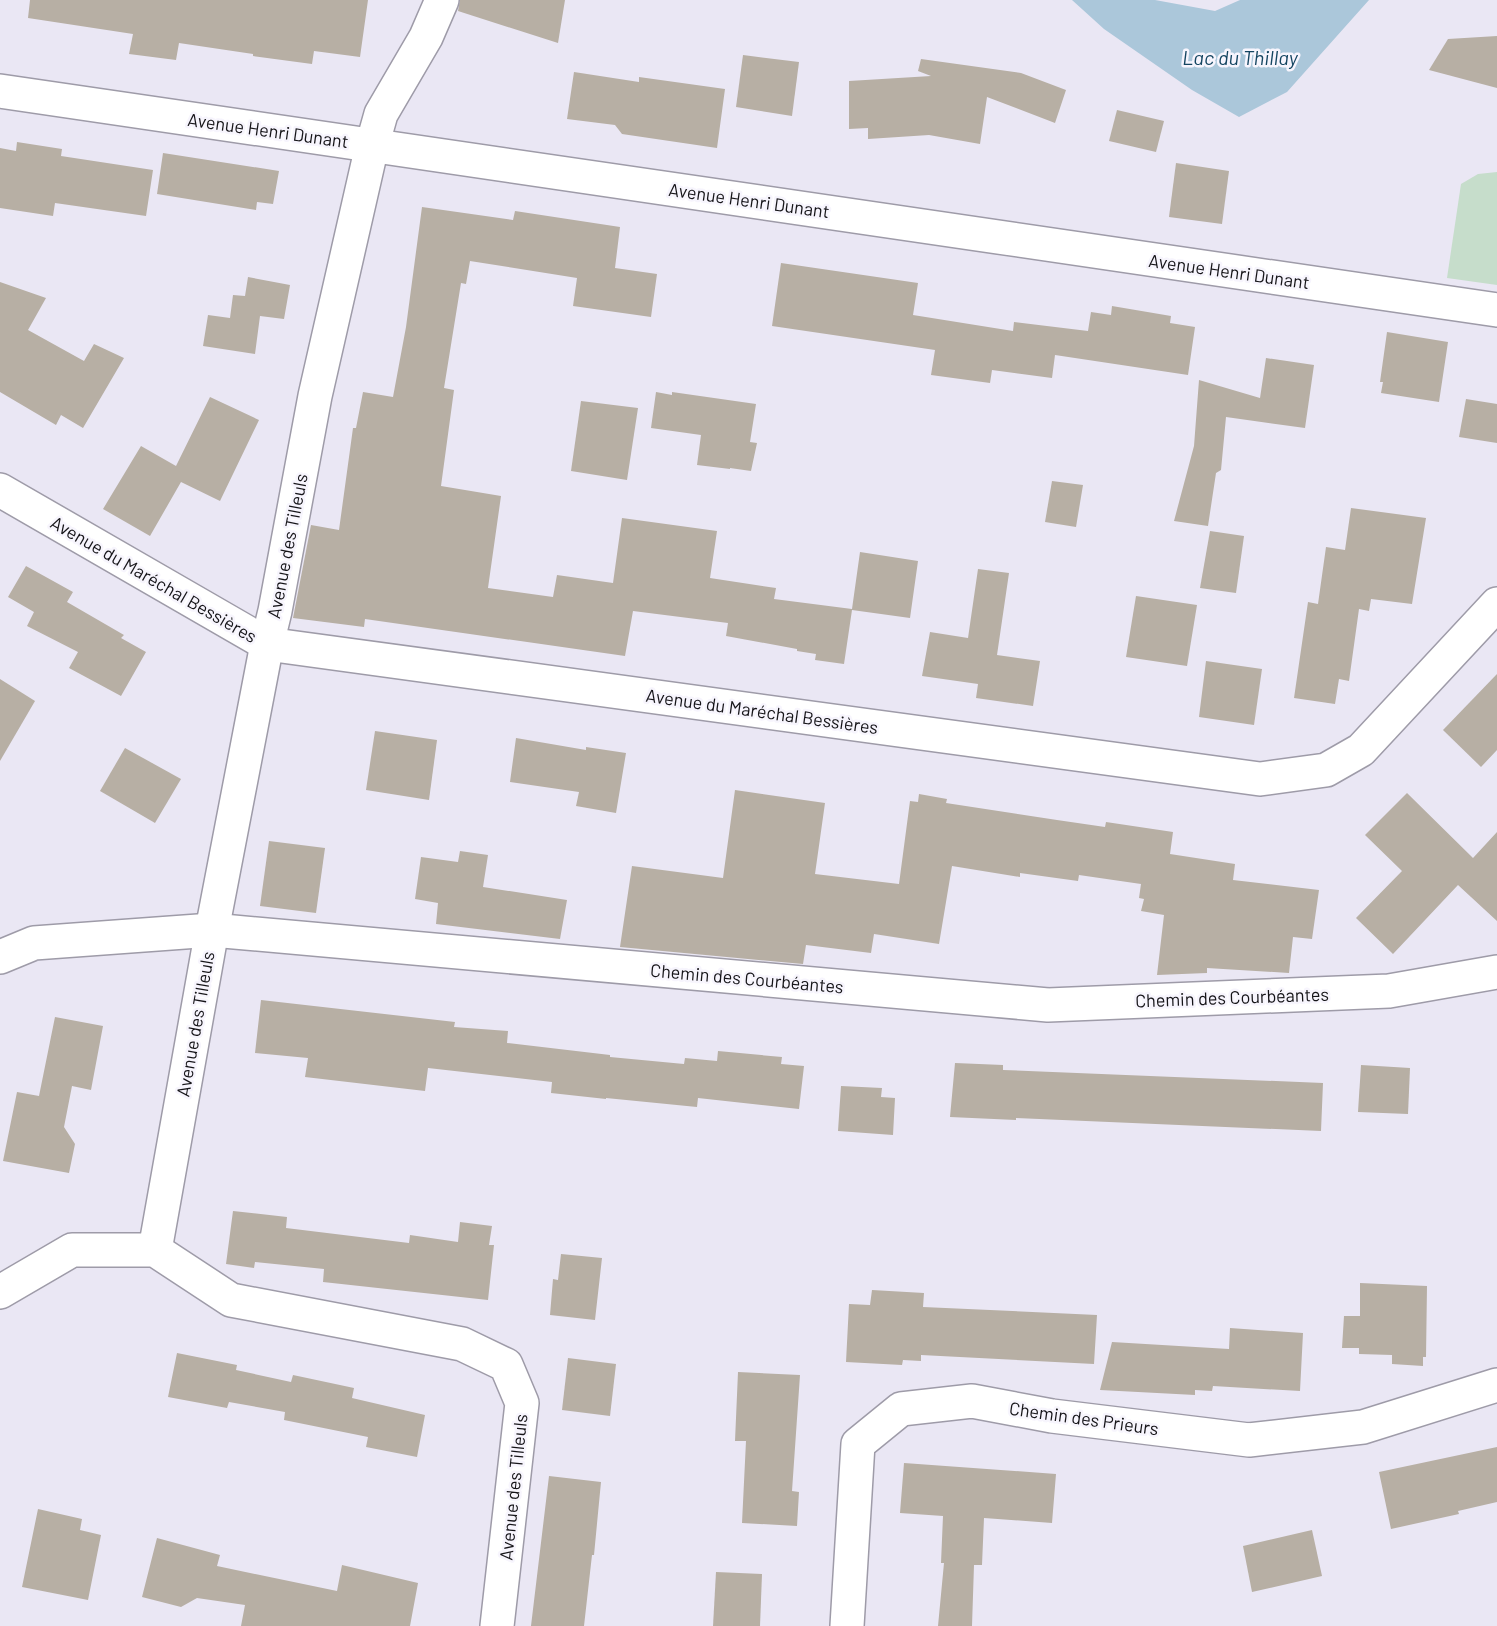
<svg xmlns="http://www.w3.org/2000/svg" width="1497" height="1626" viewBox="0 0 1497 1626" font-family="Barlow,sans-serif">
  <rect width="100%" height="100%" fill="#eae7f4"/>
  <path fill="#c6ddcb" d="M 1497,172 L 1497,285 L 1447,278 L 1461,184 L 1478,174 Z"/>
  <path fill="#abc7da" d="M 1072,0 L 1155,0 L 1215,11 L 1240,0 L 1369,0 L 1287,92 L 1239,117 L 1192,90 L 1104,29 Z"/>
  <g fill="#b7afa4">
    <path d="M 30,0 L 368,0 L 360,57 L 314,51 L 312,64 L 253,56 L 253,54 L 179,43 L 176,60 L 129,54 L 133,34 L 28,18 Z"/>
    <path d="M 460,0 L 565,0 L 558,43 L 458,11 Z"/>
    <path d="M 1497,36 L 1497,88 L 1429,70 L 1448,39 Z"/>
    <path d="M 743,55 L 799,62 L 792,116 L 736,107 Z"/>
    <path d="M 921,59 L 1021,73 L 1066,90 L 1055,123 L 987,97 L 980,144 L 929,135 L 868,139 L 868,128 L 849,129 L 849,81 L 931,76 L 918,71 Z"/>
    <path d="M 574,72 L 639,82 L 639,77 L 725,89 L 717,148 L 622,134 L 615,125 L 567,119 Z"/>
    <path d="M 1117,110 L 1164,121 L 1156,152 L 1109,141 Z"/>
    <path d="M 17,142 L 62,149 L 61,156 L 153,170 L 146,216 L 55,203 L 53,216 L 0,208 L 0,148 L 16,151 Z"/>
    <path d="M 163,153 L 279,171 L 273,204 L 257,202 L 256,210 L 157,194 Z"/>
    <path d="M 1176,163 L 1229,171 L 1222,224 L 1169,217 Z"/>
    <path d="M 422,207 L 513,220 L 515,211 L 620,227 L 615,268 L 657,274 L 651,317 L 573,306 L 577,278 L 470,261 L 466,284 L 461,283 L 444,388 L 454,390 L 441,486 L 501,496 L 488,588 L 553,597 L 557,575 L 613,583 L 622,518 L 717,531 L 710,578 L 776,588 L 774,599 L 852,609 L 860,552 L 918,561 L 910,618 L 852,610 L 844,664 L 815,660 L 816,654 L 797,651 L 797,649 L 726,636 L 728,623 L 633,611 L 625,656 L 365,619 L 364,627 L 293,618 L 311,525 L 339,530 L 353,428 L 356,428 L 363,392 L 393,397 L 406,327 Z"/>
    <path d="M 781,263 L 918,283 L 913,315 L 1013,331 L 1014,322 L 1088,331 L 1091,312 L 1111,315 L 1112,306 L 1171,316 L 1170,323 L 1195,327 L 1188,375 L 1055,355 L 1052,378 L 992,370 L 990,383 L 931,375 L 935,350 L 772,326 Z"/>
    <path d="M 248,277 L 290,285 L 284,319 L 260,316 L 255,354 L 203,346 L 208,315 L 230,318 L 233,295 L 245,296 Z"/>
    <path d="M 0,282 L 46,298 L 28,330 L 84,361 L 94,344 L 124,358 L 83,428 L 61,415 L 56,425 L 0,392 Z"/>
    <path d="M 1387,332 L 1448,342 L 1439,402 L 1381,393 L 1383,382 L 1380,382 Z"/>
    <path d="M 1266,358 L 1314,365 L 1305,428 L 1226,417 L 1221,470 L 1216,473 L 1208,526 L 1174,521 L 1194,446 L 1199,380 L 1260,398 Z"/>
    <path d="M 656,392 L 672,395 L 672,392 L 756,404 L 750,442 L 757,443 L 751,471 L 730,468 L 730,469 L 697,465 L 701,435 L 651,428 Z"/>
    <path d="M 210,397 L 259,420 L 220,501 L 181,482 L 150,536 L 103,509 L 141,446 L 176,466 Z"/>
    <path d="M 1466,399 L 1497,404 L 1497,443 L 1459,437 Z"/>
    <path d="M 581,401 L 638,408 L 627,480 L 571,471 Z"/>
    <path d="M 1052,481 L 1083,485 L 1076,527 L 1045,522 Z"/>
    <path d="M 1351,508 L 1426,518 L 1412,604 L 1371,599 L 1369,611 L 1359,609 L 1349,681 L 1339,679 L 1335,704 L 1294,698 L 1308,602 L 1318,604 L 1326,547 L 1345,550 Z"/>
    <path d="M 1210,531 L 1244,536 L 1236,593 L 1200,588 Z"/>
    <path d="M 26,566 L 73,592 L 67,602 L 124,635 L 121,638 L 146,652 L 121,696 L 69,668 L 78,652 L 27,626 L 34,612 L 8,597 Z"/>
    <path d="M 978,569 L 1009,573 L 997,655 L 1040,661 L 1033,706 L 976,698 L 978,684 L 922,676 L 930,632 L 968,638 Z"/>
    <path d="M 1136,596 L 1197,605 L 1187,666 L 1126,657 Z"/>
    <path d="M 1206,661 L 1262,669 L 1254,725 L 1199,717 Z"/>
    <path d="M 1497,674 L 1497,750 L 1481,767 L 1443,730 Z"/>
    <path d="M 0,679 L 35,701 L 0,761 Z"/>
    <path d="M 375,731 L 437,740 L 429,800 L 366,790 Z"/>
    <path d="M 516,738 L 586,750 L 586,747 L 626,753 L 616,813 L 576,806 L 579,792 L 510,782 Z"/>
    <path d="M 125,748 L 181,779 L 155,823 L 100,791 Z"/>
    <path d="M 735,790 L 825,803 L 815,874 L 899,884 L 910,801 L 918,802 L 919,794 L 947,799 L 946,803 L 1057,820 L 1105,827 L 1106,822 L 1173,832 L 1170,854 L 1235,864 L 1233,880 L 1319,890 L 1312,939 L 1293,937 L 1289,973 L 1207,968 L 1207,973 L 1157,975 L 1164,915 L 1141,911 L 1144,899 L 1139,898 L 1141,884 L 1079,875 L 1078,881 L 1020,873 L 1020,877 L 952,866 L 939,944 L 874,934 L 871,953 L 806,945 L 803,964 L 620,947 L 632,866 L 723,878 Z"/>
    <path d="M 1407,793 L 1473,858 L 1497,832 L 1497,921 L 1458,885 L 1393,954 L 1356,918 L 1402,871 L 1365,835 Z"/>
    <path d="M 269,841 L 325,848 L 316,913 L 260,906 Z"/>
    <path d="M 460,851 L 488,855 L 483,887 L 567,900 L 560,939 L 436,924 L 438,903 L 415,899 L 421,857 L 458,862 Z"/>
    <path d="M 261,1000 L 455,1022 L 454,1027 L 508,1031 L 507,1043 L 610,1055 L 610,1057 L 684,1064 L 685,1058 L 717,1061 L 718,1051 L 782,1057 L 781,1064 L 804,1066 L 799,1109 L 698,1098 L 697,1107 L 606,1098 L 606,1099 L 551,1093 L 552,1082 L 428,1068 L 425,1091 L 305,1077 L 308,1058 L 255,1053 Z"/>
    <path d="M 55,1017 L 103,1026 L 91,1090 L 72,1086 L 64,1127 L 75,1144 L 69,1173 L 3,1161 L 17,1092 L 39,1096 Z"/>
    <path d="M 955,1063 L 1003,1065 L 1003,1070 L 1323,1083 L 1321,1131 L 1016,1118 L 1016,1120 L 950,1117 Z"/>
    <path d="M 1361,1065 L 1410,1068 L 1408,1114 L 1358,1112 Z"/>
    <path d="M 841,1086 L 882,1088 L 881,1097 L 895,1098 L 893,1135 L 838,1131 Z"/>
    <path d="M 233,1211 L 287,1217 L 286,1228 L 409,1243 L 410,1235 L 458,1242 L 460,1222 L 492,1226 L 489,1245 L 494,1245 L 488,1300 L 323,1282 L 324,1269 L 255,1262 L 254,1268 L 226,1264 Z"/>
    <path d="M 561,1254 L 602,1258 L 595,1320 L 550,1315 L 553,1279 L 558,1280 Z"/>
    <path d="M 1360,1283 L 1427,1286 L 1426,1357 L 1423,1357 L 1423,1366 L 1392,1364 L 1392,1355 L 1359,1354 L 1359,1348 L 1342,1348 L 1344,1316 L 1360,1316 Z"/>
    <path d="M 872,1290 L 924,1293 L 923,1307 L 1097,1315 L 1094,1364 L 921,1355 L 921,1361 L 903,1360 L 902,1365 L 846,1362 L 849,1304 L 870,1305 Z"/>
    <path d="M 1230,1328 L 1303,1333 L 1300,1391 L 1213,1386 L 1212,1391 L 1195,1390 L 1195,1395 L 1100,1390 L 1112,1342 L 1229,1349 Z"/>
    <path d="M 177,1353 L 237,1365 L 236,1370 L 291,1382 L 293,1375 L 354,1388 L 352,1398 L 425,1415 L 417,1457 L 366,1447 L 368,1437 L 284,1420 L 285,1412 L 229,1402 L 227,1408 L 168,1397 Z"/>
    <path d="M 568,1358 L 616,1364 L 610,1416 L 562,1410 Z"/>
    <path d="M 738,1372 L 800,1375 L 792,1491 L 799,1492 L 797,1526 L 742,1523 L 746,1441 L 735,1441 Z"/>
    <path d="M 1497,1447 L 1497,1502 L 1458,1511 L 1459,1514 L 1391,1529 L 1379,1472 Z"/>
    <path d="M 904,1463 L 1056,1474 L 1052,1523 L 984,1518 L 982,1565 L 974,1565 L 972,1626 L 938,1626 L 944,1563 L 941,1563 L 943,1516 L 900,1513 Z"/>
    <path d="M 549,1476 L 601,1482 L 594,1555 L 592,1555 L 584,1626 L 531,1626 Z"/>
    <path d="M 38,1509 L 82,1519 L 80,1530 L 101,1535 L 88,1600 L 22,1587 Z"/>
    <path d="M 1312,1530 L 1322,1576 L 1252,1592 L 1243,1546 Z"/>
    <path d="M 157,1538 L 220,1555 L 217,1566 L 337,1591 L 342,1565 L 418,1583 L 410,1626 L 241,1626 L 245,1605 L 197,1598 L 181,1607 L 142,1597 Z"/>
    <path d="M 716,1572 L 762,1574 L 760,1626 L 713,1626 Z"/>
  </g>
  <g fill="none" stroke-linecap="round" stroke-linejoin="round">
    <defs>
      <g id="minor">
        <path d="M 0,91 L 1497,310"/>
        <path d="M 0,490 L 267,644 L 1260,779 L 1326,770 L 1361,750 L 1497,604"/>
        <path d="M 0,957 L 34,943 L 212,930 L 1048,1005 L 1389,991 L 1497,972"/>
        <path d="M 155,1250 L 212,930 L 267,644 L 275,611 L 315,396 L 372,146 L 381,114 L 426,37 L 442,0"/>
        <path d="M 0,1292 L 72,1250 L 155,1250 L 231,1300 L 462,1344 L 506,1365 L 522,1403 L 497,1626"/>
        <path d="M 847,1626 L 858,1444 L 901,1409 L 972,1401 L 1052,1416 L 1249,1440 L 1363,1427 L 1497,1385"/>
      </g>
    </defs>
    <use href="#minor" stroke="#9e9ba8" stroke-width="36"/>
    <use href="#minor" stroke="#fff" stroke-width="33"/>
  </g>
  <g text-anchor="middle" dominant-baseline="central" stroke-width="5" stroke-linejoin="round" paint-order="stroke">
    <g font-size="18" fill="#151418" stroke="#f7f5fd">
      <text transform="translate(268 130) rotate(8)">Avenue Henri Dunant</text>
      <text transform="translate(749 200) rotate(8)">Avenue Henri Dunant</text>
      <text transform="translate(1229 271) rotate(8)">Avenue Henri Dunant</text>
      <text transform="translate(287 546) rotate(-79)">Avenue des Tilleuls</text>
      <text transform="translate(154 579) rotate(30)">Avenue du Maréchal Bessières</text>
      <text transform="translate(762 711) rotate(8)">Avenue du Maréchal Bessières</text>
      <text transform="translate(747 978) rotate(5)">Chemin des Courbéantes</text>
      <text transform="translate(1232 997) rotate(-2)">Chemin des Courbéantes</text>
      <text transform="translate(195 1024) rotate(-80)">Avenue des Tilleuls</text>
      <text transform="translate(1084 1418) rotate(8)">Chemin des Prieurs</text>
      <text transform="translate(513 1487) rotate(-84)">Avenue des Tilleuls</text>
    </g>
    <g font-size="20" font-style="italic" fill="#144561" stroke="#f7f5fd">
      <text x="1240" y="57">Lac du Thillay</text>
    </g>
  </g>
</svg>
